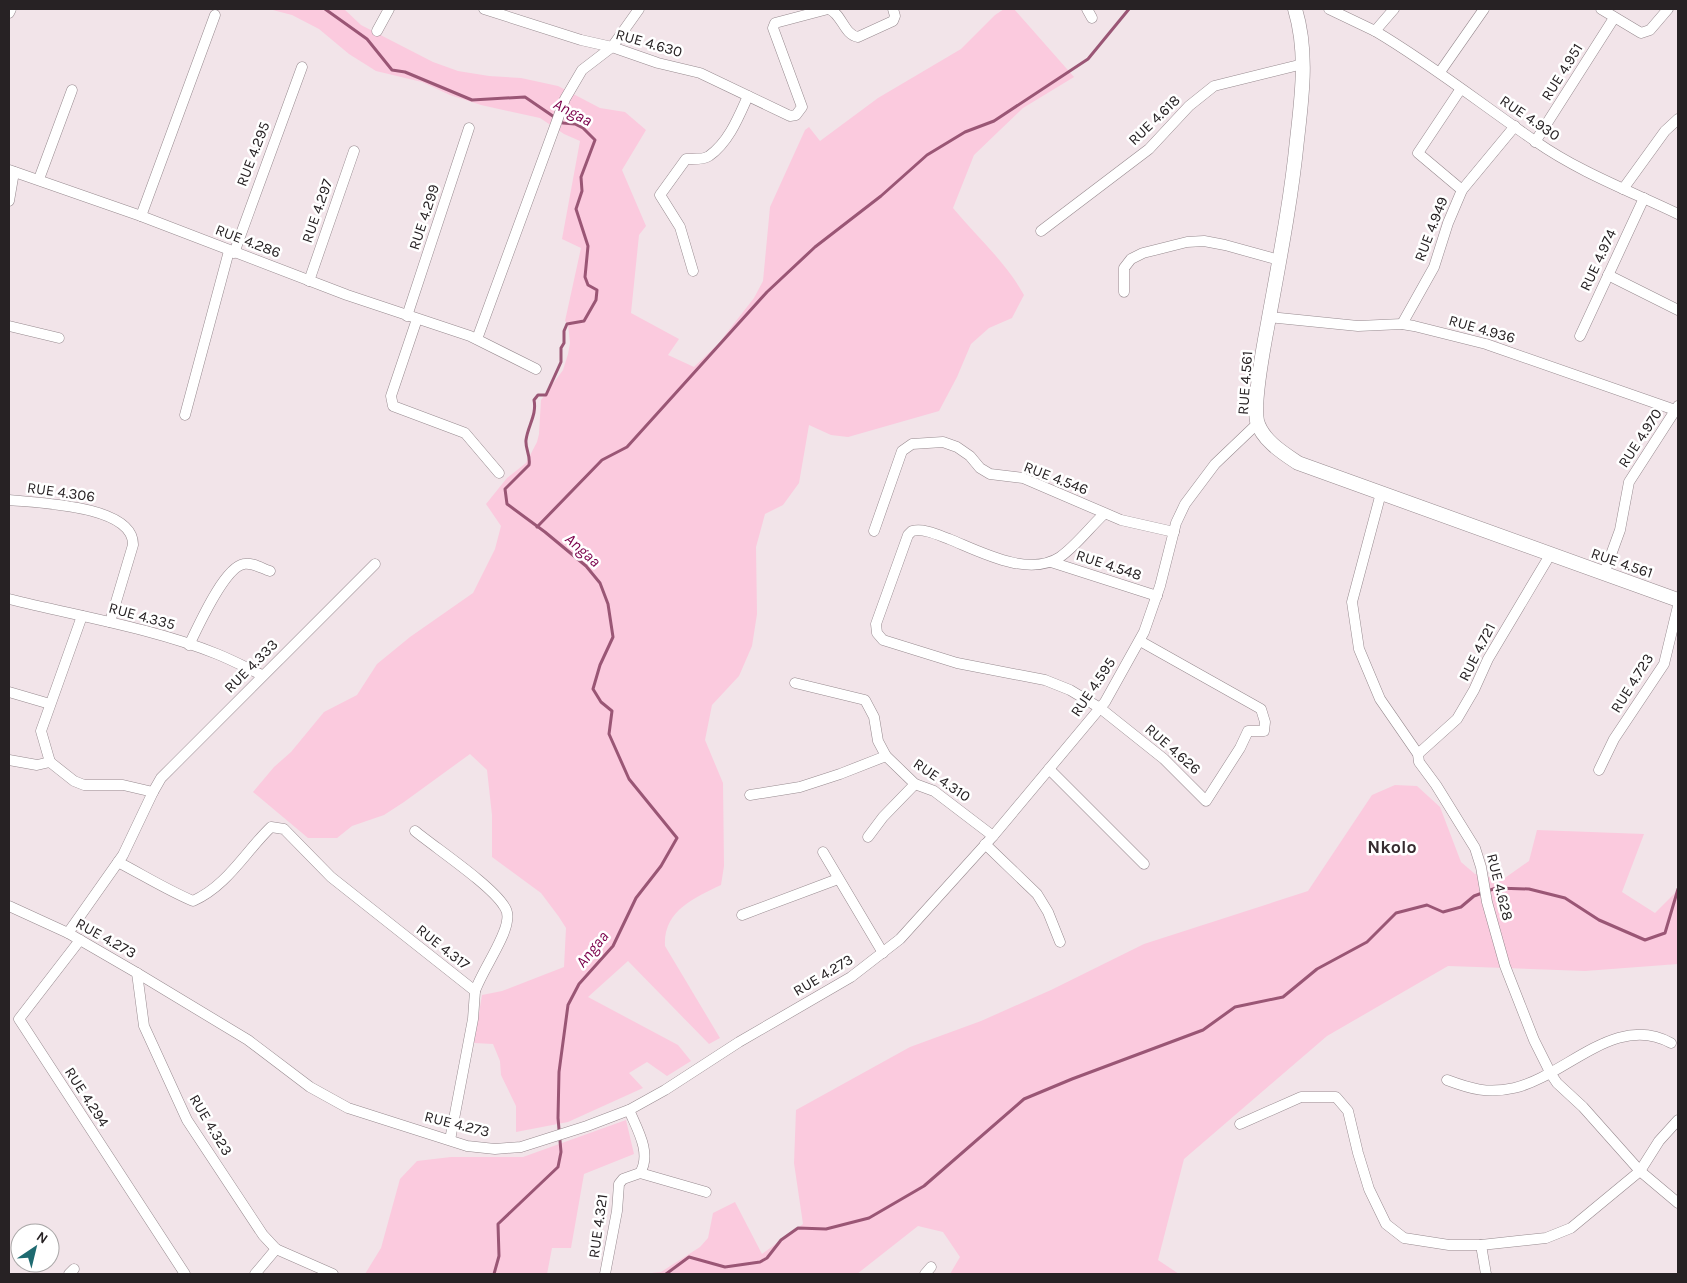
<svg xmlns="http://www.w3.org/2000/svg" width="1687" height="1283" viewBox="0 0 1687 1283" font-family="Karla,sans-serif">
  <rect width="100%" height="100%" fill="#f2e4e9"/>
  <g fill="#fbcade">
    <path d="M 269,9 L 344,9 L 361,25 L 433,62 L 458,71 L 489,76 L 521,78 L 558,86 L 600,108 L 625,112 L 646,130 L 622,170 L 646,226 L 639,235 L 631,313 L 679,339 L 668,355 L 694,367 L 718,344 L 754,298 L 763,281 L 770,207 L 805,130 L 809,127 L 820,141 L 878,98 L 961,49 L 995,15 L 1004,9 L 1014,9 L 1074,77 L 1023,108 L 974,155 L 953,208 C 977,237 1005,261 1024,295 L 1012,318 L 989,328 L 971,344 L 957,377 L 939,411 L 848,437 L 831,435 L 809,425 L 799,483 L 783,505 L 765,514 L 756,547 L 757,614 L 752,646 L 739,676 L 712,705 L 705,740 L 723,783 L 724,866 L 721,885 C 694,898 663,911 665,946 L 720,1038 L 709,1044 L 628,961 L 588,997 L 678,1045 L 691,1061 L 667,1076 L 647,1062 L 629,1073 L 643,1088 L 568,1122 L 516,1132 L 516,1106 L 501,1075 L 500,1061 L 493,1044 L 474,1043 L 482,995 L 502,991 L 564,967 L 566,928 L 559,917 L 541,893 L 492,857 L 492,815 L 487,770 L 470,754 L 404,802 L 384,815 L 352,826 L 337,838 L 308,838 L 253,792 L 274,767 L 291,752 L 324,712 L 357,695 L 377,664 L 410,637 L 473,593 L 495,549 L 501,526 L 486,504 L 507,478 L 526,463 L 537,442 L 539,434 L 541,400 L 563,370 L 568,354 L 570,343 L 568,324 L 565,321 L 581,248 L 562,239 L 580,141 L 564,134 L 540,118 L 481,105 L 450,95 L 422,82 L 376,71 L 349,54 L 319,29 L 292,15 Z"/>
    <path d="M 1395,785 L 1417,786 L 1440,807 L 1461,862 L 1475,874 L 1502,880 L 1529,861 L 1537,830 L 1644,834 L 1622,892 L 1655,913 L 1678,890 L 1678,964 L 1585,971 L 1448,966 L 1327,1036 L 1184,1159 L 1158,1260 L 1179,1274 L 950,1274 L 960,1257 L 943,1232 L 918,1226 L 857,1274 L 642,1274 L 661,1272 L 700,1247 L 708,1238 L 713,1213 L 735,1202 L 762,1254 L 803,1224 L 794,1163 L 796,1110 L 910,1047 L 981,1021 L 1051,990 L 1144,944 L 1308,891 L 1372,795 Z"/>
    <path d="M 626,1120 L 634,1154 L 584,1174 L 571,1248 L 552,1248 L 547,1274 L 365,1274 L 381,1248 L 400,1179 L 417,1161 L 451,1157 L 523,1157 Z"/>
  </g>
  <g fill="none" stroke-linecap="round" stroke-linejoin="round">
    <g stroke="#9a5675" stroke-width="3">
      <path d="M 325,9 L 367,39 L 392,70 L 405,72 L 472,100 L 525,97 L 563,123 L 575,124 L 583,128 L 595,140 L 581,177 L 582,191 L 576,209 L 588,246 L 585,277 L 588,285 L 597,290 L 596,300 L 584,321 L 567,324 L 564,331 L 564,343 L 561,348 L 561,362 L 546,395 L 538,395 L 534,400 C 537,415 528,425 526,440 C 525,449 531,456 529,465 L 505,489 L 507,504 L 545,532 L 586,566 L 600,583 L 608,604 L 613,637 L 600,665 L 593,689 L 601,702 L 612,711 L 609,734 L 629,779 L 677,838 L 661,866 L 636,898 L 613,946 L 579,984 L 568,1005 L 559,1072 L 558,1118 L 561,1152 L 558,1167 L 498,1224 L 499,1256 L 494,1274"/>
      <path d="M 537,527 L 602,460 L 627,447 L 767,292 L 815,247 L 881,196 L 927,155 L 965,132 L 994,121 L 1088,59 L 1129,9"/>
      <path d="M 666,1274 L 689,1257 L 725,1267 L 760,1262 L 767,1258 L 781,1240 L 798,1228 L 826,1229 L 869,1218 L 924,1186 L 1024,1099 L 1072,1079 L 1203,1030 L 1235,1007 L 1283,997 L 1317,969 L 1367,942 L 1396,913 L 1427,905 L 1443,912 L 1461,907 L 1474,896 L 1496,888 L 1529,889 L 1565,898 L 1599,920 L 1645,940 L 1665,933 L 1678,889"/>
    </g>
    <defs>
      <g id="minor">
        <path d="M 484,9 L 581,40 L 612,47 L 658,63 L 700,73 L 790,116 L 796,115 L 802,107 L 773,28 L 775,23 L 828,9"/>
        <path d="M 829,9 C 842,14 844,35 858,37 L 893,21 L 895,16 L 893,9"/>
        <path d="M 1087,9 L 1092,18"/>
        <path d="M 1329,9 L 1375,31 L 1394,9"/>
        <path d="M 1601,9 L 1641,33 L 1650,30 L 1668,9"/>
        <path d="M 9,13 L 11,9"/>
        <path d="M 377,31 L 389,9"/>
        <path d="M 1375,31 C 1431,64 1481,104 1535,141 C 1579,172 1630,191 1678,214"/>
        <path d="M 1440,72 L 1484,9"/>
        <path d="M 1460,90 L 1418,153 L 1462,190"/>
        <path d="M 1535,142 L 1614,18"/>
        <path d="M 9,170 L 141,216 L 347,295 L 470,336 L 536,369"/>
        <path d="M 39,179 L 72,90"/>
        <path d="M 1623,189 L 1665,131 L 1678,119"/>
        <path d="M 9,201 L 14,172"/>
        <path d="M 141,216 L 215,15"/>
        <path d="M 1041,231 L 1149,149 L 1189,106 L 1214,86 L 1303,64"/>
        <path d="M 234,253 L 302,67"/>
        <path d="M 693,271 L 680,227 L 660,195 L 686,159 C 692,159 704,160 709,156 C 729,142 739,116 748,96"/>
        <path d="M 1608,275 L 1678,310"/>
        <path d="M 309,281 L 354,151"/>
        <path d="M 1124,292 L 1124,268 L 1131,259 L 1143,253 L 1187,242 L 1204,241 L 1225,245 L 1279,260"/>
        <path d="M 407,316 L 469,128"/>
        <path d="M 1269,317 L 1358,326 L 1402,324 L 1414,326 L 1486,344 L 1678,411"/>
        <path d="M 417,319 L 391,396 L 393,406 L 465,433 L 499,473"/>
        <path d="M 1402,324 L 1434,267 L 1448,223 L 1462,190 L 1515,126"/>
        <path d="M 9,326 L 59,338"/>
        <path d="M 1580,336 L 1644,198"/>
        <path d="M 477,339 L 565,99 L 582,70 L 612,47 L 639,9"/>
        <path d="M 185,415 L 229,251"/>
        <path d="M 1381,493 L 1352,602 L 1359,649 L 1380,699 L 1418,754 L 1419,762 L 1436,785 L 1475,848 L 1481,867 L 1487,902 L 1505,966 L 1534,1040 L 1551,1074 L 1557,1083 L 1583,1107 L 1640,1171 L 1678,1203"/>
        <path d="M 9,500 C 37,503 134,505 133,545 L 110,622"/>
        <path d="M 1104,514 C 1090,527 1076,546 1060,557 C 1028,578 979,551 949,539 C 938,535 924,528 912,531 L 908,535 L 876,624 L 877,633 L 883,640 L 957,663 L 1045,680 L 1070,690 L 1100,708 L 1164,759 L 1206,801 L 1240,748 L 1248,731 L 1264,731 L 1265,722 L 1261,709 L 1140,641"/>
        <path d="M 874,531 L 902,451 L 912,444 L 943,442 L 957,447 L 970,456 L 980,468 L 990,474 L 1023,478 L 1121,520 L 1174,532"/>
        <path d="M 1051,562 L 1157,596"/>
        <path d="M 1604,574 L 1620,530 L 1629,482 L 1678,406"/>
        <path d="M 9,599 C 77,616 152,628 217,654 C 232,660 247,668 262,675"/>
        <path d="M 189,645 C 198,627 224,567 244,564 C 252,562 263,569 270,571"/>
        <path d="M 795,683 L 865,700 L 874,717 L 878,741 L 886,756 L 915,784 L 934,791 L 993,836"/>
        <path d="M 9,692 L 50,704"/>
        <path d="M 1418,754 L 1457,719 L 1474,690 L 1488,659 L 1550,555"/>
        <path d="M 9,760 L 37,765 L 50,762 L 74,781 L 84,785 L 123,785 L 153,792 L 123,855 L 68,933"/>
        <path d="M 50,762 L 41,731 L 82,616"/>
        <path d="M 1049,769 L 1144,864"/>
        <path d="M 1599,770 L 1614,739 L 1664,664 L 1678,606"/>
        <path d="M 153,792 L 161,778 L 375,564"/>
        <path d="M 750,795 L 800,787 L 840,774 L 886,756"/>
        <path d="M 415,831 C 437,849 491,885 504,906 C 507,910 508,916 507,921 C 505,939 482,971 475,991"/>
        <path d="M 868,837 L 883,817 L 915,784"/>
        <path d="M 985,844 L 1037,894 L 1048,912 L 1060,942"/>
        <path d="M 823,852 L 883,953"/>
        <path d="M 118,862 C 143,875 167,890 193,901 C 227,886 245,852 271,827 L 284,829 L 331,877 L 475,991 L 473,1019 L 450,1140"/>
        <path d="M 9,906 L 68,933 L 137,973 L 248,1040 L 310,1087 L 348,1108 L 467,1146 L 495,1149 L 521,1147 L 587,1126 L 629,1110 L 665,1090 L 739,1042 L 851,977 L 900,939 L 993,836 L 1105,702 L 1144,632 L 1160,586 L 1176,523 L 1185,504 L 1215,464 L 1258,423"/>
        <path d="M 742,915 L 838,879"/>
        <path d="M 80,940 L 19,1019 L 185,1274"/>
        <path d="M 137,973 L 144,1026 L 187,1120 L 263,1235 L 276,1249 L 255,1274"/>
        <path d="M 1447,1080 C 1471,1089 1488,1094 1514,1088 C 1566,1076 1616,1012 1671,1043"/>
        <path d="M 1240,1124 L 1301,1097 L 1336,1097 L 1348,1111 L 1358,1153 L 1369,1189 L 1386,1224 L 1404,1238 L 1449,1245 L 1481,1245 L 1546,1238 L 1571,1228 L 1640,1171 L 1659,1141 L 1678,1120"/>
        <path d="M 640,1173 L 706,1192"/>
        <path d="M 1481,1245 L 1486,1274"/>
        <path d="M 276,1249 L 333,1274"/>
        <path d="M 69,1274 L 74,1269"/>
        <path d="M 605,1274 L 617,1211 L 619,1184 L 623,1179 L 640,1173 C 652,1153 637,1129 629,1110"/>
        <path d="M 925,1274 L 931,1267"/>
      </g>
      <path id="secondary" d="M 1295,9 C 1308,52 1302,96 1297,140 C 1291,201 1279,262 1268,323 C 1264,344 1253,402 1257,421 C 1262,440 1283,453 1298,463 L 1678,600"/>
    </defs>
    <use href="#minor" stroke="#978a8f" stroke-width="11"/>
    <use href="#secondary" stroke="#978a8f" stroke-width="15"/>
    <use href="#minor" stroke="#fff" stroke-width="10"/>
    <use href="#secondary" stroke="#fff" stroke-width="14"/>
  </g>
  <g text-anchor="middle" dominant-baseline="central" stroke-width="5" stroke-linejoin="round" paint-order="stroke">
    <g font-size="15" fill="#272224" stroke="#fff">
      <text transform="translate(649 43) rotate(16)">RUE 4.630</text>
      <text transform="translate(1562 72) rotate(-58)">RUE 4.951</text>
      <text transform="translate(1530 118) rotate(34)">RUE 4.930</text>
      <text transform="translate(1154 120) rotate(-44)">RUE 4.618</text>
      <text transform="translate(253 154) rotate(-69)">RUE 4.295</text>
      <text transform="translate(317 211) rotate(-71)">RUE 4.297</text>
      <text transform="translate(424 217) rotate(-72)">RUE 4.299</text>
      <text transform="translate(1431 229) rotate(-69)">RUE 4.949</text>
      <text transform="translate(248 241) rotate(21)">RUE 4.286</text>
      <text transform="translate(1598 260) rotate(-65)">RUE 4.974</text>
      <text transform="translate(1482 329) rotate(16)">RUE 4.936</text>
      <text transform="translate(1245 383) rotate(-86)">RUE 4.561</text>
      <text transform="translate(1640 438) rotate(-57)">RUE 4.970</text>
      <text transform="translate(1056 478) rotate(21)">RUE 4.546</text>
      <text transform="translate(61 492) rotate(8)">RUE 4.306</text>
      <text transform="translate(1622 563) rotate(19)">RUE 4.561</text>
      <text transform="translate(1109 565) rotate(18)">RUE 4.548</text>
      <text transform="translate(142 616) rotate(15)">RUE 4.335</text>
      <text transform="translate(1477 652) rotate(-63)">RUE 4.721</text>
      <text transform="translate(251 666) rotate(-45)">RUE 4.333</text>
      <text transform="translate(1632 683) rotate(-58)">RUE 4.723</text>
      <text transform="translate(1093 687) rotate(-56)">RUE 4.595</text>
      <text transform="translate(1173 749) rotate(41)">RUE 4.626</text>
      <text transform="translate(942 780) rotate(34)">RUE 4.310</text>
      <text transform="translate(1500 887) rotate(76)">RUE 4.628</text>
      <text transform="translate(106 938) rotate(29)">RUE 4.273</text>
      <text transform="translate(443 947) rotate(38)">RUE 4.317</text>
      <text transform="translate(823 975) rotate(-31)">RUE 4.273</text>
      <text transform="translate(87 1097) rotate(57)">RUE 4.294</text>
      <text transform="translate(457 1124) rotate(14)">RUE 4.273</text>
      <text transform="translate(211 1125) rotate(59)">RUE 4.323</text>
      <text transform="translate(598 1226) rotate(-82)">RUE 4.321</text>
    </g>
    <g font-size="16" font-style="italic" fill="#7b014b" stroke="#fff">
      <text transform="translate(573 112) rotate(28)">Angaa</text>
      <text transform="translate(583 550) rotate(42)">Angaa</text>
      <text transform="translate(592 949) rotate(-51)">Angaa</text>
    </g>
    <g font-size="18" font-weight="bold" fill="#372c30" stroke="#fff">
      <text x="1392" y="847">Nkolo</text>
    </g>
  </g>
  <rect width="1687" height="1283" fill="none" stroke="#272224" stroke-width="20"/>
  <g transform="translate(35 1248) rotate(35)"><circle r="24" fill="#ffffff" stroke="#a9a7a7"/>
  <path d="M0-4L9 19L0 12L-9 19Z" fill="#1e6a70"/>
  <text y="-8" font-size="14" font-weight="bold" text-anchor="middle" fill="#272224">N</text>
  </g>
</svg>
